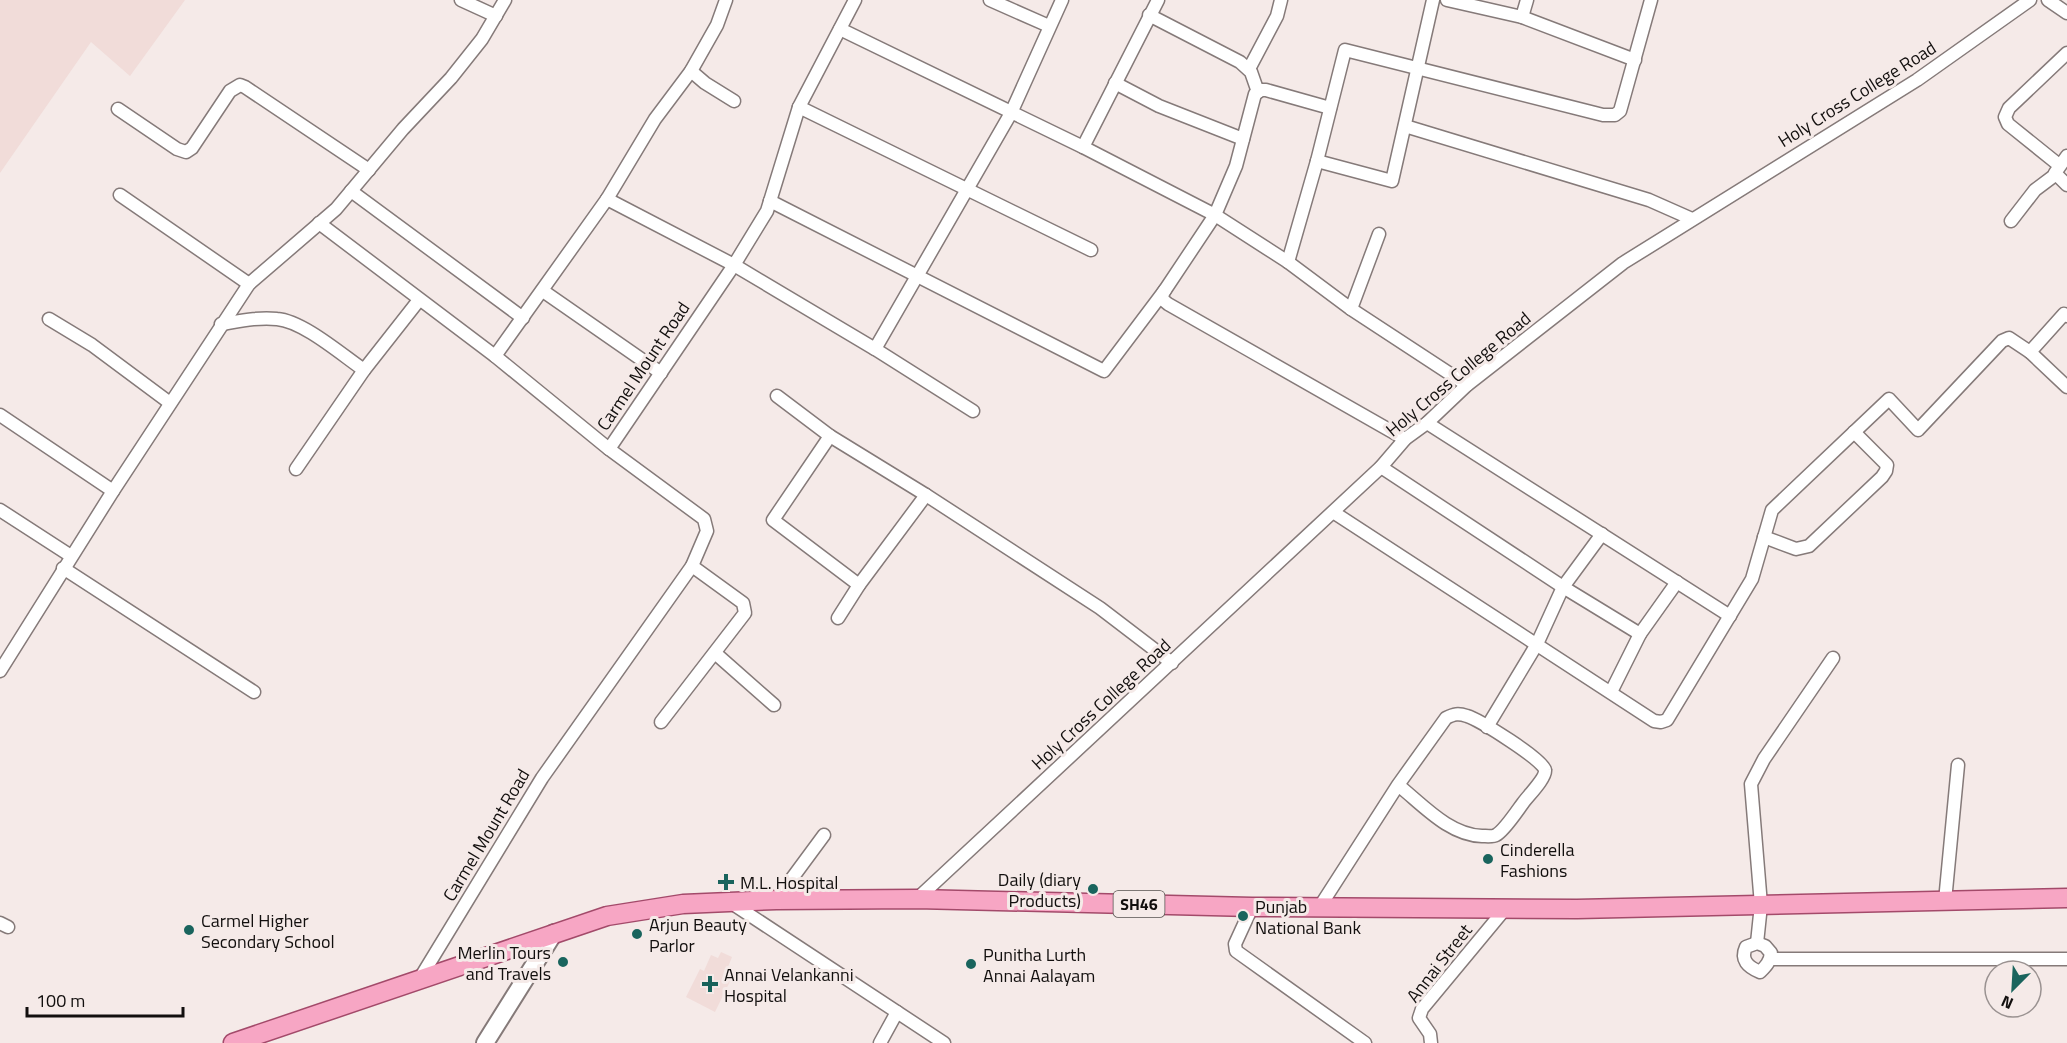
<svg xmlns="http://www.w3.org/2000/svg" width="2067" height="1043" viewBox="0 0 2067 1043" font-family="'Titillium Web',sans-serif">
  <rect width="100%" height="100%" fill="#f5eae8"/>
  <g fill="#f1dcd9">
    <path d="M 0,0 L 185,0 L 130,76 L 91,42 L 0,173 Z"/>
    <path d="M 721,952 L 732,957 L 728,967 L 735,971 L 715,1012 L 686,997 L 700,969 L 704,971 L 711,955 L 718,958 Z"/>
  </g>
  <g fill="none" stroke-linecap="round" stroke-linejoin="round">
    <defs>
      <g id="street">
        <path d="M 461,0 L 496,16"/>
        <path d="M 990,0 L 1049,26"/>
        <path d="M 1447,0 L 1522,17 L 1527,0"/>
        <path d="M 2048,0 L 2067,13"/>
        <path d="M 1149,15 L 1240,62 L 1251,72 L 1258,92"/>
        <path d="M 1522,17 L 1635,60"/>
        <path d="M 840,29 L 1083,147 L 1215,215 L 1288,262 L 1351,309 L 1467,385"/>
        <path d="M 1249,69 L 1277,16 L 1281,0"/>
        <path d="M 691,71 L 705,83 L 734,101"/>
        <path d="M 1115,83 L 1159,106 L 1243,139"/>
        <path d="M 799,107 L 1091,250"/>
        <path d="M 1330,108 L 1266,90 L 1261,90 L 1255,94 L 1236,166 L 1215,215 L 1163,293 L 1162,299 L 1168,304 L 1405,439"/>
        <path d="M 118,109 L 177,149 L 186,152 L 192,148 L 230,91 L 240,85 L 245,87 L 369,170"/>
        <path d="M 1405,126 L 1649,200 L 1692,219"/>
        <path d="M 1083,147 L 1158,0"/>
        <path d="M 2067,156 L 2055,173 L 2067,185"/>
        <path d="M 1317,161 L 1392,181 L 1433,0"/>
        <path d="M 2059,165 L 2008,124 L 2005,117 L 2009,108 L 2067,53"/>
        <path d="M 351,191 L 523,318"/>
        <path d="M 120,195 L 249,284"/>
        <path d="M 607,199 L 734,265 L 875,349 L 973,411"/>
        <path d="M 770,201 L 1104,371 L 1165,290"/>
        <path d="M 2011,221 L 2035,190 L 2055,175"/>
        <path d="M 319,223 L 495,356 L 609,449"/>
        <path d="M 1288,262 L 1317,161 L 1345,50 L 1603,115 L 1615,115 L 1620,111 L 1622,104 L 1651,0"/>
        <path d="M 543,291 L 661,373"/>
        <path d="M 1351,309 L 1379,234"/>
        <path d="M 49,319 L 92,345 L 170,403"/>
        <path d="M 221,324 C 240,321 258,317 277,319 C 303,321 342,355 364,370"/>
        <path d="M 875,349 L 1011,113 L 1062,0"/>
        <path d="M 2030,352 L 2067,387"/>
        <path d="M 495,356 L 607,199 L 655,119 L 691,71 L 717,25 L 726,0"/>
        <path d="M 777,396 L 830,436 L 926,495 L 1100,608 L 1172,663"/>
        <path d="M 0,415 L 113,491"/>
        <path d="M 1427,423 L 1730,616"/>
        <path d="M 830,436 L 773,520 L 859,585"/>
        <path d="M 1381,467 L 1563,587 L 1640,634"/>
        <path d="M 296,469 L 364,370 L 419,300"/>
        <path d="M 0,510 L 71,556"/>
        <path d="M 1333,512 L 1654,721 L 1661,722 L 1667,720 L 1752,579 L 1772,510 L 1889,399 L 1918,430 L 2002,341 L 2009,338 L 2030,352 L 2064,314 L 2067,316"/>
        <path d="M 1764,537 L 1796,549 L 1809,546 L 1882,477 L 1886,471 L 1887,465 L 1854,432"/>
        <path d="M 63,568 L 254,692"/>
        <path d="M 838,618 L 859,585 L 926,495"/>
        <path d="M 715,653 L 774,705"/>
        <path d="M 0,671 L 113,491 L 249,284 L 336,209 L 403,129 L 451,78 L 482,39 L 505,0"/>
        <path d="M 1611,692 L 1640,634 L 1677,582"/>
        <path d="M 661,722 L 745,613 L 743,603 L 692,566"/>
        <path d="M 1487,727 L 1537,644 L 1563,587 L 1602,534"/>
        <path d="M 917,899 L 1381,467 L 1405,439 L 1427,423 L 1467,385 L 1623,263 L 1917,80 L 2030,0"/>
        <path d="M 776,900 L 824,835"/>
        <path d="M 1945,901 L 1958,765"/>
        <path d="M 730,902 L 944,1043"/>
        <path d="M 1252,907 L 1235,944 L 1236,951 L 1365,1043"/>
        <path d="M 1319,908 L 1398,785 L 1446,718 C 1454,714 1458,713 1467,716 C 1478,719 1544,760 1545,770 C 1546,778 1528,796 1523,803 C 1517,811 1504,831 1496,835 C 1493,837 1486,836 1482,836 C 1449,835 1423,805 1398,785"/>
        <path d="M 0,923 L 8,927"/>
        <path d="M 1757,943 L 1761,905 L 1751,784 L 1764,759 L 1833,658"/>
        <path d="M 1757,943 L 1765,946 L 1771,953 C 1770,962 1766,966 1760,972 C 1748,967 1740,960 1746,947 Z"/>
        <path d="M 1771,959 L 2067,959"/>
        <path d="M 419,980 L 542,778 L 692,566 L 707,531 L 704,519 L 609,449 L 734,265 L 767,211 L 799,107 L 855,0"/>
        <path d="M 880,1043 L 897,1012"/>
        <path d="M 1431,1043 L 1430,1034 L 1419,1018 L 1422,1009 L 1505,909"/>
      </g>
      <path id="secondary" d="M 485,1043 L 554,933"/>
      <path id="primary" d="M 233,1043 L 607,916 L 683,904 L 776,900 L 917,899 L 1252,907 L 1577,909 L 2067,898"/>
    </defs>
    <use href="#street" stroke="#857a79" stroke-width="15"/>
    <use href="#secondary" stroke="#857a79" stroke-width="20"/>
    <use href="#primary" stroke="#a34a6a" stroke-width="21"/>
    <use href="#street" stroke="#fff" stroke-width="12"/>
    <use href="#secondary" stroke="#fff" stroke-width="16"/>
    <use href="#primary" stroke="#f7a6c4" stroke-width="18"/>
  </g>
  <g fill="#19645d" stroke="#f5eae8" stroke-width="2">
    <circle cx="1488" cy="859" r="6"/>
    <path d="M723 873h6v6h6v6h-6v6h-6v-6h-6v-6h6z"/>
    <circle cx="1093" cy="889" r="6"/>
    <circle cx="1243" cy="916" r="6"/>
    <circle cx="189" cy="930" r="6"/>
    <circle cx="637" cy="934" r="6"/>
    <circle cx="563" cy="962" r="6"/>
    <circle cx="971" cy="964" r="6"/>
    <path d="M707 975h6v6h6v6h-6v6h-6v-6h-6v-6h6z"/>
  </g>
  <g text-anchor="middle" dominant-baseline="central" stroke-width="6" stroke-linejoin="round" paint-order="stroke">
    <rect fill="#f5eae8" stroke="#56514f" stroke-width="1.5" x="1113.5" y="891" width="51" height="26" rx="4.5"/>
    <g font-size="16" font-weight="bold" fill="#120f0e">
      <text x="1139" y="904">SH46</text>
    </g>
    <g font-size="18" fill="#120f0e" stroke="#f5eae8">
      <text transform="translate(1857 94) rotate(-32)">Holy Cross College Road</text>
      <text transform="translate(643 366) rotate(-56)">Carmel Mount Road</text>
      <text transform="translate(1458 374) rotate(-40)">Holy Cross College Road</text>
      <text transform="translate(1101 704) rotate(-43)">Holy Cross College Road</text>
      <text transform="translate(486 835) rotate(-59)">Carmel Mount Road</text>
      <text transform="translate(1439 963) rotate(-52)">Annai Street</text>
    </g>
    <g font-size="18" fill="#120f0e" stroke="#f5eae8" text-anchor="start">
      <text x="1500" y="849">Cinderella<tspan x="1500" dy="21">Fashions</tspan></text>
      <text x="1081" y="879" text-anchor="end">Daily (diary<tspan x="1081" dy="21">Products)</tspan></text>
      <text x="740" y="882">M.L. Hospital</text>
      <text x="1255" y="906">Punjab<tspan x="1255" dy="21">National Bank</tspan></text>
      <text x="201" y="920">Carmel Higher<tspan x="201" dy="21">Secondary School</tspan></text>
      <text x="649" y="924">Arjun Beauty<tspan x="649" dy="21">Parlor</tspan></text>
      <text x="551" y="952" text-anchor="end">Merlin Tours<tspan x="551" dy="21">and Travels</tspan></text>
      <text x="983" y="954">Punitha Lurth<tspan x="983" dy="21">Annai Aalayam</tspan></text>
      <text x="724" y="974">Annai Velankanni<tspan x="724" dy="21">Hospital</tspan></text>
    </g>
  </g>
  <g transform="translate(2013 989) rotate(204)"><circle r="28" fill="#f5eae8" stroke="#9a9291" stroke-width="1.5"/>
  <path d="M0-4.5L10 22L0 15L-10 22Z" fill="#19645d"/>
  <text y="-9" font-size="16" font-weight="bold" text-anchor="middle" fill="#120f0e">N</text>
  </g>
  <path d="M27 1007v9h156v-9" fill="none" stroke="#120f0e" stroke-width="3"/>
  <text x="36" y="1007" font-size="18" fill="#120f0e" stroke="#f5eae8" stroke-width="4.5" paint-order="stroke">100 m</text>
</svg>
